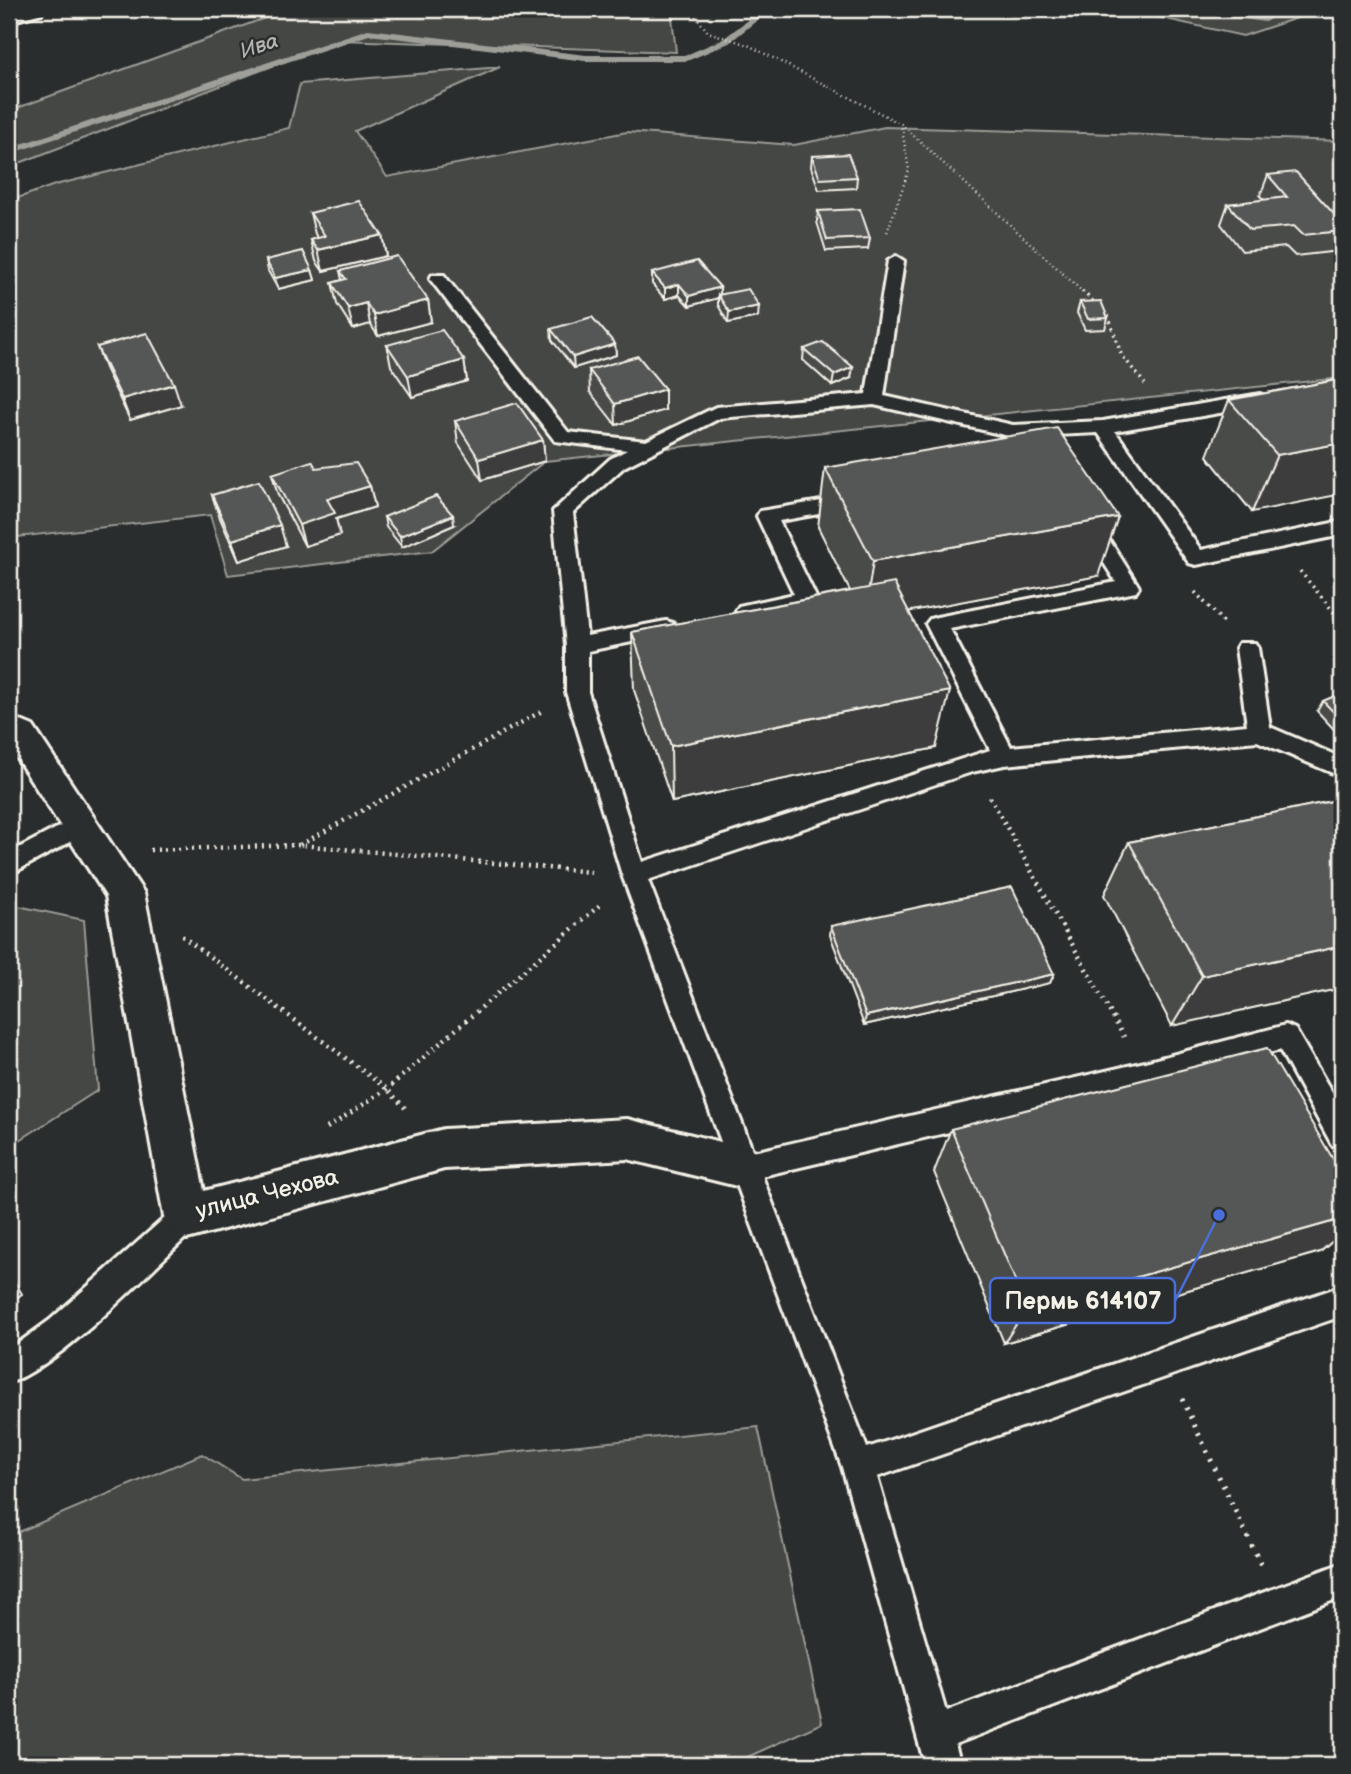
<svg xmlns="http://www.w3.org/2000/svg" width="1351" height="1774" viewBox="0 0 1351 1774" font-family="'Balsamiq Sans',sans-serif">
  <rect width="100%" height="100%" fill="#2a2d2e"/>
  <filter id="ink" filterUnits="userSpaceOnUse"><feTurbulence type="fractalNoise" baseFrequency=".0143" numOctaves="2"/><feDisplacementMap in="SourceGraphic" scale="14" xChannelSelector="R" yChannelSelector="G"/><feConvolveMatrix kernelMatrix="1 2 1 2 8 2 1 2 1" color-interpolation-filters="sRGB"/></filter>
  <g filter="url(#ink)">
    <g fill="#444645" stroke="#9c9c96" stroke-width="2">
      <path d="M 290,9 L 671,9 L 676,52 L 340,40 L 9,167 L 9,111 Z"/>
      <path d="M 1121,9 L 1324,9 L 1243,36 Z"/>
      <path d="M 500,67 L 355,131 L 387,177 L 627,132 L 794,145 L 885,127 L 1342,141 L 1342,378 L 545,461 L 432,551 L 228,575 L 210,515 L 9,538 L 9,201 L 55,185 L 289,128 L 300,84 Z"/>
      <path d="M 18,906 L 84,920 L 98,1090 L 9,1147 L 9,933 Z"/>
      <path d="M 758,1427 L 822,1723 L 730,1765 L 9,1765 L 9,1536 L 202,1454 L 242,1479 Z"/>
    </g>
    <g fill="none" stroke-linecap="round" stroke-linejoin="round">
      <g fill="#9f9f9a" fill-rule="evenodd">
        <path d="M 762,9 L 771,9 L 729,43 L 687,61 L 586,61 L 369,35 L 9,154 L 9,148 L 368,29 L 586,55 L 686,55 L 723,39 Z"/>
        <path d="M 1171,9 L 1196,9 L 1264,16 L 1278,9 L 1288,9 L 1265,22 Z"/>
      </g>
      <defs>
        <g id="lane">
          <path d="M 896,256 L 904,261 L 884,396 L 1013,425 L 1103,421 L 1260,394 L 1266,396 L 1269,400 L 1266,404 L 1260,406 L 1115,431 L 1201,550 L 1342,521 L 1342,535 L 1196,565 L 1189,563 L 1098,433 L 1013,437 L 874,405 L 720,418 L 624,467 L 573,513 L 587,636 L 666,621 L 673,623 L 677,628 L 673,633 L 666,635 L 588,651 L 588,692 L 642,862 L 990,750 L 926,624 L 930,619 L 937,617 L 1116,582 L 1079,524 L 1089,517 L 1096,519 L 1136,582 L 1139,587 L 1136,592 L 950,629 L 1011,747 L 1247,725 L 1236,648 L 1239,643 L 1255,643 L 1258,648 L 1270,727 L 1342,758 L 1342,777 L 1257,741 L 1004,765 L 972,772 L 648,880 L 753,1152 L 1145,1062 L 1286,1025 L 1295,1029 L 1342,1110 L 1342,1149 L 1332,1145 L 1280,1050 L 1145,1086 L 762,1176 L 867,1448 L 1342,1286 L 1342,1316 L 877,1477 L 946,1712 L 1342,1563 L 1342,1597 L 955,1744 L 961,1765 L 925,1765 L 842,1467 L 622,875 L 566,692 L 566,646 L 553,511 L 610,459 L 627,450 L 555,441 L 430,279 L 432,275 L 444,275 L 568,432 L 646,441 L 716,407 L 866,394 L 888,261 Z"/>
          <path d="M 852,496 L 859,497 L 862,502 L 859,507 L 779,521 L 817,599 L 814,604 L 746,618 L 739,616 L 736,611 L 739,606 L 794,594 L 757,516 L 760,511 Z"/>
          <path d="M 80,816 L 88,818 L 92,825 L 88,832 L 9,875 L 9,853 Z"/>
          <path d="M 187,1203 L 197,1207 L 201,1217 L 197,1227 C 151,1269 64,1363 9,1383 L 9,1350 L 50,1320 L 177,1207 Z"/>
        </g>
        <g id="street">
          <path d="M 45,9 L 42,13 L 9,22 L 9,10 Z"/>
          <path d="M 9,716 L 33,726 L 144,893 L 204,1191 L 444,1129 L 627,1119 L 761,1152 L 767,1167 L 761,1182 L 745,1188 L 627,1159 L 444,1169 L 187,1239 L 171,1232 L 164,1217 L 106,896 L 9,746 Z"/>
        </g>
      </defs>
      <use href="#lane" stroke="#f4f1e8" stroke-width="6"/>
      <use href="#street" stroke="#f4f1e8" stroke-width="6"/>
      <g stroke="#f4f1e8" stroke-width="2.5" stroke-dasharray="1 3.5" stroke-linecap="butt">
        <path d="M 690,9 L 708,32 L 748,45 L 901,124 L 1084,293"/>
        <path d="M 887,232 L 909,170 L 901,124"/>
      </g>
      <g stroke="#f4f1e8" stroke-width="3.5" stroke-dasharray="2 4.5" stroke-linecap="butt">
        <path d="M 1082,291 L 1097,305"/>
        <path d="M 1103,311 L 1108,315 L 1121,354 L 1145,384"/>
        <path d="M 1300,571 L 1342,622"/>
        <path d="M 1195,592 L 1225,624"/>
      </g>
      <g stroke="#f4f1e8" stroke-width="4.5" stroke-dasharray="2 5" stroke-linecap="butt">
        <path d="M 990,797 L 1124,1037"/>
        <path d="M 300,845 L 544,710"/>
        <path d="M 150,850 L 300,845 L 591,872"/>
        <path d="M 182,936 L 387,1089 L 407,1110"/>
        <path d="M 327,1128 L 387,1089 L 601,904"/>
      </g>
      <path stroke="#f4f1e8" stroke-width="5" stroke-dasharray="2.5 7" stroke-linecap="butt" d="M 1182,1399 L 1261,1565"/>
      <use href="#lane" fill="#2a2d2e" fill-rule="evenodd"/>
      <use href="#street" fill="#2a2d2e" fill-rule="evenodd"/>
    </g>
    <g fill="#494b4a" stroke="#f4f1e8" stroke-width="2">
      <path d="M 812,156 L 857,177 L 856,188 L 819,190 L 811,167 Z"/>
      <path d="M 1268,175 L 1342,223 L 1342,244 L 1339,251 L 1295,256 L 1286,247 L 1242,251 L 1221,224 L 1228,204 L 1264,200 L 1260,196 Z"/>
      <path d="M 818,211 L 870,238 L 868,249 L 826,251 L 817,222 Z"/>
      <path d="M 310,213 L 382,235 L 386,256 L 323,271 L 316,261 L 311,240 L 318,238 L 315,234 Z"/>
      <path d="M 266,260 L 312,270 L 315,280 L 278,289 L 268,271 Z"/>
      <path d="M 340,271 L 428,300 L 431,322 L 378,336 L 370,324 L 353,329 L 337,304 L 332,283 L 342,280 Z"/>
      <path d="M 652,273 L 720,287 L 720,294 L 758,317 L 728,323 L 718,305 L 718,298 L 689,306 L 679,295 L 665,299 L 652,284 Z"/>
      <path d="M 1080,302 L 1108,318 L 1105,329 L 1085,330 L 1077,313 Z"/>
      <path d="M 551,329 L 615,344 L 616,355 L 574,368 L 552,340 Z"/>
      <path d="M 387,345 L 464,360 L 467,381 L 412,397 L 391,366 Z"/>
      <path d="M 97,347 L 181,405 L 130,420 L 105,368 Z"/>
      <path d="M 804,349 L 851,378 L 832,386 L 803,360 Z"/>
      <path d="M 589,370 L 665,410 L 616,425 L 590,392 Z"/>
      <path d="M 1342,379 L 1252,512 L 1207,456 L 1229,400 Z"/>
      <path d="M 455,421 L 543,440 L 545,461 L 482,480 L 458,443 Z"/>
      <path d="M 316,468 L 370,486 L 375,507 L 336,519 L 340,535 L 305,546 L 278,495 L 272,474 Z"/>
      <path d="M 825,468 L 1098,576 L 909,611 L 936,748 L 672,802 L 634,690 L 632,632 L 850,591 L 818,527 Z"/>
      <path d="M 212,495 L 286,546 L 239,561 L 219,516 Z"/>
      <path d="M 384,517 L 454,525 L 402,547 L 386,527 Z"/>
      <path d="M 1342,693 L 1342,738 L 1317,711 L 1323,701 Z"/>
      <path d="M 1342,799 L 1172,1026 L 1104,895 L 1129,842 Z"/>
      <path d="M 831,926 L 1054,974 L 1050,983 L 864,1025 L 830,935 Z"/>
      <path d="M 951,1129 L 1342,1174 L 1342,1233 L 1320,1252 L 1004,1343 L 934,1172 Z"/>
    </g>
    <g fill="#3c3d3c" stroke="#f4f1e8" stroke-width="2">
      <path d="M 382,235 L 386,256 L 323,271 L 318,250 Z"/>
      <path d="M 312,270 L 315,280 L 278,289 L 275,278 Z"/>
      <path d="M 679,284 L 679,295 L 665,299 L 665,288 Z"/>
      <path d="M 720,287 L 720,298 L 718,295 L 718,298 L 689,306 L 689,296 Z"/>
      <path d="M 428,300 L 431,322 L 378,336 L 374,315 Z"/>
      <path d="M 366,303 L 370,324 L 353,329 L 348,308 Z"/>
      <path d="M 759,306 L 758,317 L 728,323 L 729,312 Z"/>
      <path d="M 615,344 L 616,355 L 574,368 L 573,357 Z"/>
      <path d="M 464,360 L 467,381 L 412,397 L 408,376 Z"/>
      <path d="M 853,367 L 851,378 L 832,386 L 834,375 Z"/>
      <path d="M 174,384 L 181,405 L 130,420 L 122,399 Z"/>
      <path d="M 665,389 L 665,410 L 616,425 L 615,404 Z"/>
      <path d="M 543,440 L 545,461 L 482,480 L 479,459 Z"/>
      <path d="M 1342,443 L 1342,494 L 1252,512 L 1277,455 Z"/>
      <path d="M 370,486 L 375,507 L 336,519 L 340,535 L 305,546 L 299,525 L 327,499 Z"/>
      <path d="M 453,515 L 454,525 L 402,547 L 400,536 Z"/>
      <path d="M 1118,517 L 1098,576 L 864,620 L 873,561 Z"/>
      <path d="M 280,525 L 286,546 L 239,561 L 232,540 Z"/>
      <path d="M 950,691 L 936,748 L 672,802 L 671,746 Z"/>
      <path d="M 1342,946 L 1342,988 L 1172,1026 L 1202,976 Z"/>
      <path d="M 1054,974 L 1050,983 L 864,1025 L 866,1016 Z"/>
      <path d="M 1342,1219 L 1342,1233 L 1320,1252 L 1004,1343 L 1027,1308 Z"/>
      <path d="M 9,1272 L 22,1294 L 9,1303 Z"/>
    </g>
    <g fill="#555756" stroke="#f4f1e8" stroke-width="2">
      <path d="M 848,154 L 857,177 L 820,179 L 812,156 Z"/>
      <path d="M 1296,172 L 1342,223 L 1342,231 L 1303,235 L 1294,226 L 1250,230 L 1228,204 L 1287,197 L 1268,175 Z"/>
      <path d="M 359,201 L 382,235 L 318,250 L 311,240 L 325,236 L 310,213 Z"/>
      <path d="M 860,209 L 870,238 L 827,240 L 818,211 Z"/>
      <path d="M 303,251 L 312,270 L 275,278 L 266,260 Z"/>
      <path d="M 397,256 L 428,300 L 374,315 L 366,303 L 348,308 L 332,283 L 346,279 L 340,271 Z"/>
      <path d="M 697,261 L 720,287 L 689,296 L 679,284 L 665,288 L 652,273 Z"/>
      <path d="M 748,289 L 759,306 L 729,312 L 718,295 Z"/>
      <path d="M 1101,301 L 1108,318 L 1088,319 L 1080,302 Z"/>
      <path d="M 592,317 L 615,344 L 573,357 L 551,329 Z"/>
      <path d="M 442,330 L 464,360 L 408,376 L 387,345 Z"/>
      <path d="M 147,333 L 174,384 L 122,399 L 97,347 Z"/>
      <path d="M 823,342 L 853,367 L 834,375 L 804,349 Z"/>
      <path d="M 638,356 L 665,389 L 615,404 L 589,370 Z"/>
      <path d="M 1342,379 L 1342,443 L 1277,455 L 1229,400 Z"/>
      <path d="M 517,403 L 543,440 L 479,459 L 455,421 Z"/>
      <path d="M 1057,428 L 1118,517 L 873,561 L 825,468 Z"/>
      <path d="M 312,461 L 316,468 L 356,463 L 370,486 L 327,499 L 335,513 L 299,525 L 272,474 Z"/>
      <path d="M 259,481 L 280,525 L 232,540 L 212,495 Z"/>
      <path d="M 436,496 L 453,515 L 400,536 L 384,517 Z"/>
      <path d="M 894,583 L 950,691 L 671,746 L 632,632 Z"/>
      <path d="M 1342,693 L 1342,721 L 1323,701 Z"/>
      <path d="M 1342,799 L 1342,946 L 1202,976 L 1129,842 Z"/>
      <path d="M 1012,887 L 1054,974 L 866,1016 L 831,926 Z"/>
      <path d="M 1267,1048 L 1342,1174 L 1342,1219 L 1027,1308 L 951,1129 Z"/>
    </g>
  </g>
  <g text-anchor="middle" dominant-baseline="central" stroke-width="5" stroke-linejoin="round" paint-order="stroke">
    <g font-size="21" font-style="italic" fill="#b5b3ae" stroke="#2a2d2e">
      <text transform="translate(259 46) rotate(-18)">Ива</text>
    </g>
    <g font-size="23" fill="#f4f1e8" stroke="#2a2d2e">
      <text transform="translate(267 1194) rotate(-14)">улица Чехова</text>
    </g>
  </g>
  <path fill="none" stroke="#486fdb" stroke-width="2.5" d="M1219 1215L1175 1301"/>
  <circle fill="#486fdb" stroke="#2a2d2e" stroke-width="2.5" cx="1219" cy="1215" r="7"/>
  <rect fill="#2a2d2e" stroke="#486fdb" stroke-width="2.5" x="990" y="1278" width="185" height="45" rx="7"/>
  <g font-size="24" text-anchor="middle" font-weight="bold" fill="#f4f1e8">
    <text x="1083" y="1309">Пермь 614107</text>
  </g>
  <rect width="1351" height="1774" fill="none" stroke="#2a2d2e" stroke-width="35"/>
  <rect x="18" y="18" width="1316" height="1739" fill="none" stroke="#f4f1e8" stroke-width="2.5" filter="url(#ink)"/>
</svg>
